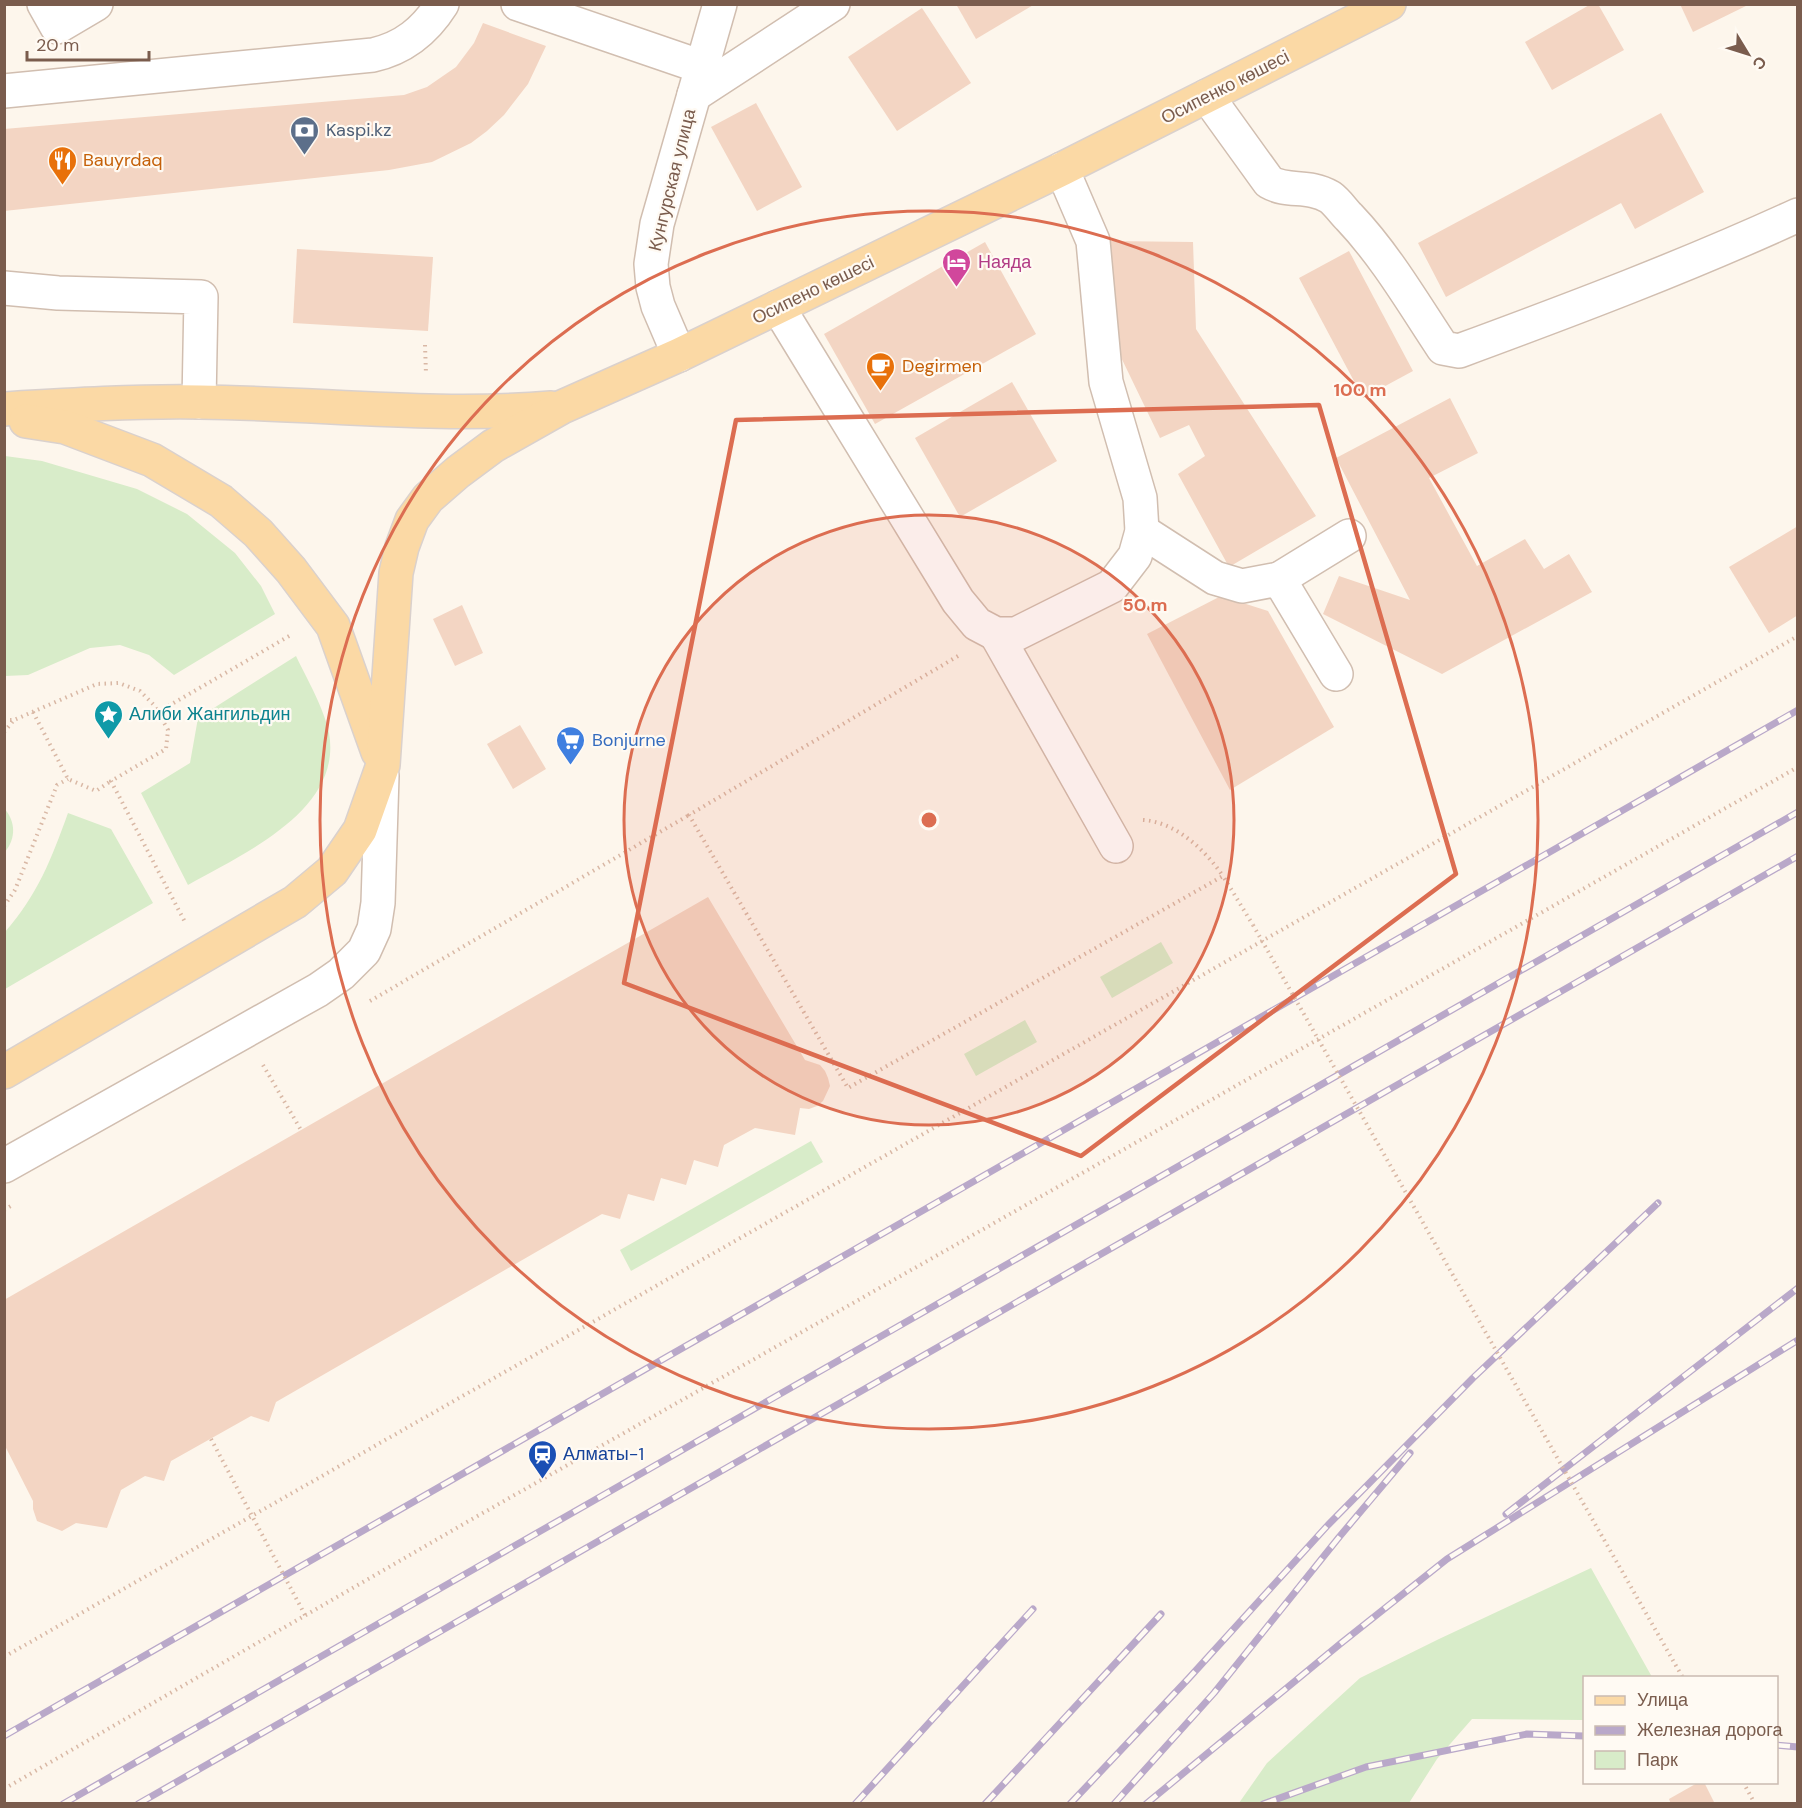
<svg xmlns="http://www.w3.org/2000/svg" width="1802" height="1808" viewBox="0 0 1802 1808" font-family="'DM Sans',sans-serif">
  <rect width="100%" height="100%" fill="#fdf6ec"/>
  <g fill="#d8ecc9">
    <path d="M 5,456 L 42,461 L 137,489 L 187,514 L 235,553 L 261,586 L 275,614 L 174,675 L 149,655 L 120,645 L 90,648 L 28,675 L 5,676 Z"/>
    <path d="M 296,656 C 307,679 324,708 329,733 C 343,811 242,854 188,885 L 141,793 L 190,763 L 198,718 Z"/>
    <path d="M 4,808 C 16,822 16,838 5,852 Z"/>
    <path d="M 68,813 L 111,829 L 153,903 L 5,989 L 5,932 C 38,894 51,860 68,813 Z"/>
    <path d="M 1161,942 L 1173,963 L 1112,998 L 1100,977 Z"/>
    <path d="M 1025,1020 L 1037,1042 L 976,1076 L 964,1054 Z"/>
    <path d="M 811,1141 L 823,1162 L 631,1271 L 620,1250 Z"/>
    <path d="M 1591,1568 L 1652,1677 L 1584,1678 L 1584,1720 L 1472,1719 L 1437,1759 L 1409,1803 L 1239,1803 L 1267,1763 L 1360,1678 L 1439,1639 Z"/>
  </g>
  <g fill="#f3d5c3">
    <path d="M 956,4 L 1035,4 L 976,39 Z"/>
    <path d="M 1591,4 L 1598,4 L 1624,50 L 1552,90 L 1525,42 Z"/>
    <path d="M 1680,4 L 1750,4 L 1693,32 Z"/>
    <path d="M 922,8 L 971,83 L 897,131 L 848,57 Z"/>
    <path d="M 483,23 L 546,46 L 528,84 L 504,115 L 487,131 L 471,143 L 432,162 L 389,170 L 4,211 L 4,129 L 404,95 L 427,87 L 456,67 L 474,43 Z"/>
    <path d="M 756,103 L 802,187 L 757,211 L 711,127 Z"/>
    <path d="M 1661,113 L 1704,192 L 1635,229 L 1621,203 L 1446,297 L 1418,243 Z"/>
    <path d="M 1110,241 L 1193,242 L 1196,329 L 1316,516 L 1229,567 L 1178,474 L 1205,456 L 1189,425 L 1160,438 L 1116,347 Z"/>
    <path d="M 985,242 L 1036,334 L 875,424 L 824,334 Z"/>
    <path d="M 297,249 L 433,257 L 428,331 L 293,323 Z"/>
    <path d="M 1349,251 L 1413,371 L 1363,398 L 1299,278 Z"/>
    <path d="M 1012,382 L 1057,461 L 960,517 L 915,438 Z"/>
    <path d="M 1450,398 L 1478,453 L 1429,478 L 1477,566 L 1525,539 L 1544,569 L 1569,554 L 1592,592 L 1442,674 L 1323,614 L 1339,576 L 1410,600 L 1336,458 Z"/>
    <path d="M 1798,526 L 1798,615 L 1769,633 L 1729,567 Z"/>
    <path d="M 1221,596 L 1268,611 L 1334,727 L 1230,790 L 1147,634 Z"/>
    <path d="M 462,605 L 483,653 L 455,666 L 433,619 Z"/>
    <path d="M 520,725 L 546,769 L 513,789 L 487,744 Z"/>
    <path d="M 708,897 L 805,1060 L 820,1065 L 825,1071 L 828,1078 L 830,1086 L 823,1101 L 817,1106 L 809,1109 L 800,1108 L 795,1135 L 755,1128 L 724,1145 L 718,1167 L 694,1160 L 686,1185 L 661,1178 L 654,1201 L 628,1194 L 620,1219 L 602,1214 L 276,1402 L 269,1422 L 251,1416 L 171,1461 L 164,1481 L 145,1476 L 121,1490 L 107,1528 L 76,1523 L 62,1531 L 37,1521 L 33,1509 L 33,1501 L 4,1444 L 4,1300 Z"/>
    <path d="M 1699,1782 L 1704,1782 L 1715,1804 L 1671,1804 L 1669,1799 Z"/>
  </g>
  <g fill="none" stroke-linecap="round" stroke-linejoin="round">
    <defs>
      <g id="minor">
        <path d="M 44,4 L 57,27 L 96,4"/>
        <path d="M 518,4 L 702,67"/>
        <path d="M 4,91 L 373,55 C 404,48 425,31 442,4"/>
        <path d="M 694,95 L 833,4"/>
        <path d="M 1207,96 L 1269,182 C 1288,193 1308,184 1330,197 C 1337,202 1343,211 1349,217 C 1386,256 1413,303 1443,348 L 1459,351 C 1573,309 1687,266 1798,215"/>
        <path d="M 4,288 L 58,293 L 201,297 L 199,402"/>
        <path d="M 778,307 L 958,601 L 977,624 L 996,634 L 1016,634 L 1112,586 L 1135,556 L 1142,531 L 1140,498 L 1106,382 L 1093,241 L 1062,169"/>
        <path d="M 679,355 L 658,306 L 653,287 L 651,264 L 657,224 L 720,4"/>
        <path d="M 1142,531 L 1215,578 L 1242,586 L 1279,579 L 1336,674"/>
        <path d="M 1279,579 L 1349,536"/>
        <path d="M 996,634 L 1116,846"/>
        <path d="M 4,1166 L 318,990 L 341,974 L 364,951 L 374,929 L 378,903 L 382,776"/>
      </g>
      <g id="major">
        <path d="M 4,409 C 70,405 135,401 200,402 C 318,403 434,418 551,408"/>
        <path d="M 26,421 L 65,427 L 152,460 L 221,501 L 258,533 L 291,570 L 333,626 L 378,752"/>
        <path d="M 4,1072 L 295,902 L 332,871 L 360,830 L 383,765 L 396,573 L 402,547 L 412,520 L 428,498 L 458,472 L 493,446 L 562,407 L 679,355 L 1062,169 L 1389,4"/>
      </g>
    </defs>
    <use href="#minor" stroke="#d1beb0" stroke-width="36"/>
    <use href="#major" stroke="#dad1cd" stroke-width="36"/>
    <g stroke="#d9b8a5" stroke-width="4" stroke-dasharray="1.5 4.5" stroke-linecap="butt">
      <path d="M 425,345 L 426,374"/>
      <path d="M 958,656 L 689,815 L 848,1088 L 1223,876 L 1253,925"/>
      <path d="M 33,712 L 68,779 L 96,791 L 111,781"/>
      <path d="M 158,712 L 291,635"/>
      <path d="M 4,720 L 14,720 L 97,684 L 119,683 L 140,691 L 154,705 L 168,730 L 166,749 L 111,781 L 186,924"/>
      <path d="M 4,732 L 14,720"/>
      <path d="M 1143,820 C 1176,822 1205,850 1223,876"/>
      <path d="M 4,906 L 15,890 L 57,785 L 68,779"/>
      <path d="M 370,1001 L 689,815"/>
      <path d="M 263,1065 L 301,1130"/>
      <path d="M 4,1210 L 14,1204"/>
      <path d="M 4,1657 L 1798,636"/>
      <path d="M 1743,1782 L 1755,1804"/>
      <path d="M 4,1789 L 467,1522 L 1798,767"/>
    </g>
    <use href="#minor" stroke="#fff" stroke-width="33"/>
    <use href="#major" stroke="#fbd9a5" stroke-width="33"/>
    <defs>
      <g id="rail">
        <path d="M 1506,1514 L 1798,1288"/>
        <path d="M 4,1736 L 1798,710"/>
        <path d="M 1776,1745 L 1798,1747"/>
        <path d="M 63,1804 L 1798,812"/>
        <path d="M 138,1804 L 1798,856"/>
        <path d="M 855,1804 L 1033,1609"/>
        <path d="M 985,1804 L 1161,1614"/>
        <path d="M 1070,1804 L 1189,1678 L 1328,1525 L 1473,1378 L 1658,1203"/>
        <path d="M 1114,1804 L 1214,1693 L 1340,1536 L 1410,1453"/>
        <path d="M 1146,1804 L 1340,1644 L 1447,1559 L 1798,1340"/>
        <path d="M 1263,1804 L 1366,1767 L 1527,1734 L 1584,1736"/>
      </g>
    </defs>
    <use href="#rail" stroke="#b9a8c9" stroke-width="7"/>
    <use href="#rail" stroke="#fffaf3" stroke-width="4.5" stroke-dasharray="14" stroke-linecap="butt"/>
    <g stroke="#d9b8a5" stroke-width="4" stroke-dasharray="1.5 4.5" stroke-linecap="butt">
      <path d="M 1253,925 L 1683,1678"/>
      <path d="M 211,1439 L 305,1615"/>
    </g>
  </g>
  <path fill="none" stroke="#dc6d51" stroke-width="4.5" stroke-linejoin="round" d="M 1319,405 L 1456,874 L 1081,1156 L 624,983 L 736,420 Z"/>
  <circle cx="929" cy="820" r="305" fill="#dc6d51" fill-opacity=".12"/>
  <g fill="none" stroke="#dc6d51" stroke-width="3">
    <circle cx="929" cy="820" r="305"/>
    <circle cx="929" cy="820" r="609"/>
  </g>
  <defs>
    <symbol id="bank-pin" viewBox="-11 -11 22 30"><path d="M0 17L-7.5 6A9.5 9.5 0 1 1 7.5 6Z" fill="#5c6f8a" stroke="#fffaf3"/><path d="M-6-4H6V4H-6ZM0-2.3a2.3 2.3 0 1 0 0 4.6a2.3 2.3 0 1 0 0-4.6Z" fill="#fff"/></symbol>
    <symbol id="restaurant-pin" viewBox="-11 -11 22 30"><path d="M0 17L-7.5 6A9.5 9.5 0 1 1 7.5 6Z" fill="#e8710a" stroke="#fffaf3"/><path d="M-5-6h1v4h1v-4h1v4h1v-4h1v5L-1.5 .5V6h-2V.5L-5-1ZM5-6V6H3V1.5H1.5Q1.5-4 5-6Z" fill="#fff"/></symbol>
    <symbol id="hotel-pin" viewBox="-11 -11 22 30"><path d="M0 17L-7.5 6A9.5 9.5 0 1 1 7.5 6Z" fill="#d1479c" stroke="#fffaf3"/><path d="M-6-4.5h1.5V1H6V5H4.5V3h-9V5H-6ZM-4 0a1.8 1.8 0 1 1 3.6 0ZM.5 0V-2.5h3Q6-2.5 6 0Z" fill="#fff"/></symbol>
    <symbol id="cafe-pin" viewBox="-11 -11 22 30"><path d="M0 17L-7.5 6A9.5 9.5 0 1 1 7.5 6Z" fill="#e8710a" stroke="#fffaf3"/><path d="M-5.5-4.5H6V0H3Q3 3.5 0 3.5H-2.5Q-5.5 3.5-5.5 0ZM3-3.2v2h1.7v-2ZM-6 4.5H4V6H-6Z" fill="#fff"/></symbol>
    <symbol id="sight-pin" viewBox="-11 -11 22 30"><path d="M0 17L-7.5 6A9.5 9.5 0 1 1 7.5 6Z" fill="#0f9aa8" stroke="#fffaf3"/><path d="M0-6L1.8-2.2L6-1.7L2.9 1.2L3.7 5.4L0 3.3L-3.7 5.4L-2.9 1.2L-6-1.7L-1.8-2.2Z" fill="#fff"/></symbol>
    <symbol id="supermarket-pin" viewBox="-11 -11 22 30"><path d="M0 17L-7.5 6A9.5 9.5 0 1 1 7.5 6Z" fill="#3f7fe0" stroke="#fffaf3"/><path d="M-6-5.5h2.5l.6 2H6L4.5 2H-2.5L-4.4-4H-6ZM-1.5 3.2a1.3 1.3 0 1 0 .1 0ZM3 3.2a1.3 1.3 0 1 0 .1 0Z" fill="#fff"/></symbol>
    <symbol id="station-pin" viewBox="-11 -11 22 30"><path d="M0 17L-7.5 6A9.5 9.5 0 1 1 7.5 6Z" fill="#1a4fb4" stroke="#fffaf3"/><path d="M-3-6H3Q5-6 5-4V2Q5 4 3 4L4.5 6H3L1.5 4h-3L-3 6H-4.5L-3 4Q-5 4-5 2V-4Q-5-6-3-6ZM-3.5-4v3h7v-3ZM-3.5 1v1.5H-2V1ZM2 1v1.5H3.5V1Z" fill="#fff"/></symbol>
  </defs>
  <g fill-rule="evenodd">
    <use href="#bank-pin" x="288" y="114" width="33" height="45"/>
    <use href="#restaurant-pin" x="46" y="144" width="33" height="45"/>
    <use href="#hotel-pin" x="940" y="246" width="33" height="45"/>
    <use href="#cafe-pin" x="864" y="350" width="33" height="45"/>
    <use href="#sight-pin" x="92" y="698" width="33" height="45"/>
    <use href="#supermarket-pin" x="554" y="724" width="33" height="45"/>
    <use href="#station-pin" x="526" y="1438" width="33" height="45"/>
  </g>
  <g text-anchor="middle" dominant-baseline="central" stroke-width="4.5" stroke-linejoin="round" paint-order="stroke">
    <g font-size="18" fill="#7a5c4d" stroke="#fffaf3">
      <text transform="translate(1225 87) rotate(-27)">Осипенко көшесі</text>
      <text transform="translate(672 180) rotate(-76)">Кунгурская улица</text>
      <text transform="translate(813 290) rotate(-26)">Осипено көшесі</text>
    </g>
    <g font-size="18" fill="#4e5e75" stroke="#fffaf3" text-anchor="start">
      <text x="326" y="130">Kaspi.kz</text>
    </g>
    <g font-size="18" fill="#c56008" stroke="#fffaf3" text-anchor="start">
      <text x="83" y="160">Bauyrdaq</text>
      <text x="902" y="366">Degirmen</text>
    </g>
    <g font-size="18" fill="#b23c85" stroke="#fffaf3" text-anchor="start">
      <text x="978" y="262">Наяда</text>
    </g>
    <g font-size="18" fill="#0d838f" stroke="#fffaf3" text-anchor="start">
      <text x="129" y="714">Алиби Жангильдин</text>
    </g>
    <g font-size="18" fill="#366cbe" stroke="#fffaf3" text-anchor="start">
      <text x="592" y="740">Bonjurne</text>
    </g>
    <g font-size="18" fill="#164399" stroke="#fffaf3" text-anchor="start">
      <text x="563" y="1454">Алматы-1</text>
    </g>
  </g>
  <circle cx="929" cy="820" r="9" fill="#dc6d51" stroke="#fffaf3" stroke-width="3"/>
  <g font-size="18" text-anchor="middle" font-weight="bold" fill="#dc6d51" stroke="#fffaf3" stroke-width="4.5" stroke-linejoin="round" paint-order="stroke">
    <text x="1360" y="396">100 m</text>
    <text x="1145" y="611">50 m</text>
  </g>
  <rect width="1802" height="1808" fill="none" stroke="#7a5c4d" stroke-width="12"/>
  <rect x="1583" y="1676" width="195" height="108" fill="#fffaf3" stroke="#cabbb1" stroke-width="1.5"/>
  <rect x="1595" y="1696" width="30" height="9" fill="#fbd9a5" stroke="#cabbb1" stroke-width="1.5"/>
  <text x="1637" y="1706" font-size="18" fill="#7a5c4d">Улица</text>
  <rect x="1595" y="1726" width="30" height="9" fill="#b9a8c9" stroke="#cabbb1" stroke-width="1.5"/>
  <text x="1637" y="1736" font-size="18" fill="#7a5c4d">Железная дорога</text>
  <rect x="1595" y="1751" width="30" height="18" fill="#d8ecc9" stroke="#cabbb1" stroke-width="1.5"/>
  <text x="1637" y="1766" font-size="18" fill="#7a5c4d">Парк</text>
  <g transform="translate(1748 54) rotate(128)" stroke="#fffaf3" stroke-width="4.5" paint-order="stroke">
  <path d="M0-4.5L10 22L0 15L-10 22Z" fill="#7a5c4d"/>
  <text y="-9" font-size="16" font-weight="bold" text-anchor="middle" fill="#7a5c4d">С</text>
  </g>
  <path d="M27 51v9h122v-9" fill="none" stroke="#7a5c4d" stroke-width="3"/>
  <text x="36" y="51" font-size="18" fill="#7a5c4d" stroke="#fffaf3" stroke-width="4.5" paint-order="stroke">20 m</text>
</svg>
